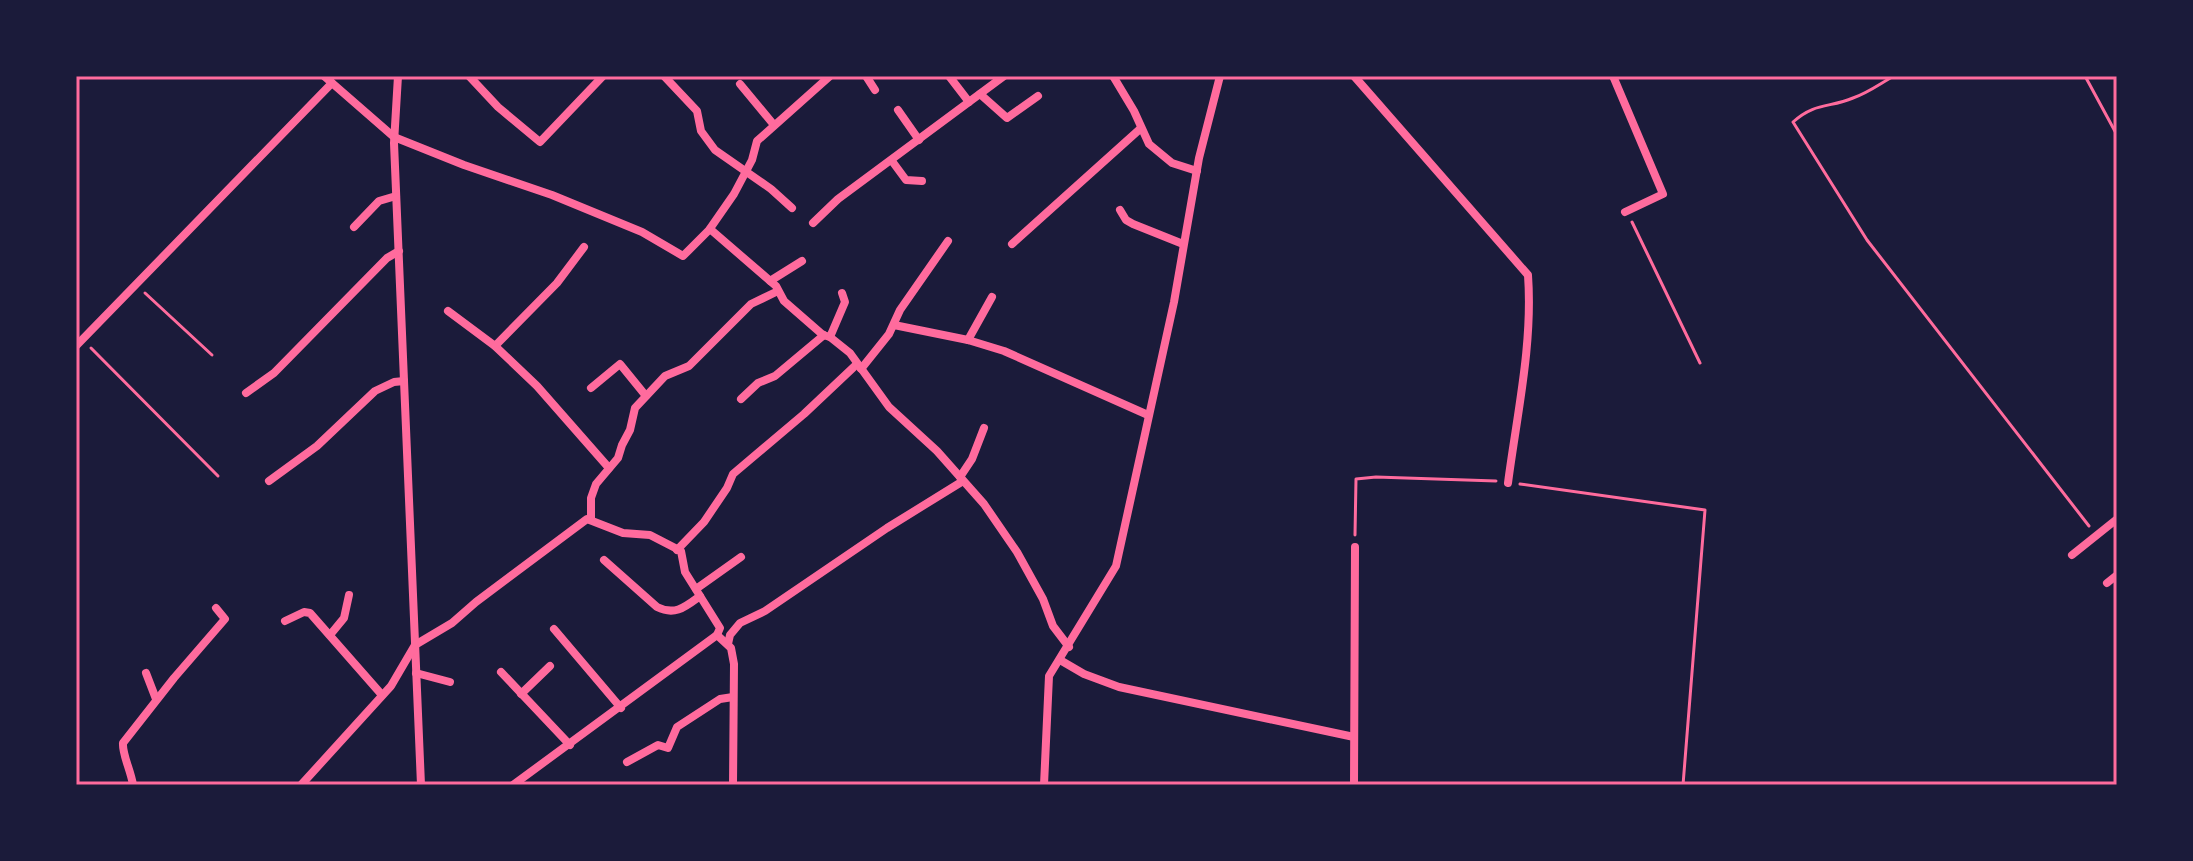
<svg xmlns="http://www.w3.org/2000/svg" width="2193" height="861" viewBox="0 0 2193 861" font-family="'PT Sans Narrow',sans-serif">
  <rect width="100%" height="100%" fill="#1b1b3a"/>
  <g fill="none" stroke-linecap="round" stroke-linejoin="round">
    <g stroke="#ff6b9d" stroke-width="3">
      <path d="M 1894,76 C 1881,83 1868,93 1853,98 C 1830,108 1815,102 1793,122 L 1867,240 L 2089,526"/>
      <path d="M 2085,76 L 2117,135"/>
      <path d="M 1632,222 L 1700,363"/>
      <path d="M 145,293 L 212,355"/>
      <path d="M 91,348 L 218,476"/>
      <path d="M 1520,484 L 1705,510 L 1683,785"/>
      <path d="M 1355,535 L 1356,479 L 1376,477 L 1496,481"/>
    </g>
    <g stroke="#ff6b9d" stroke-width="8">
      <path d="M 324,76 L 394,137 L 464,165 L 552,195 L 642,232 L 683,256 L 709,230 L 734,194 L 752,160 L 757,141 L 830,76"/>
      <path d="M 398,76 L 394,143 L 421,785"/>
      <path d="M 469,76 L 498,107 L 540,142 L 603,76"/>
      <path d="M 664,76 L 697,111 L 701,131 L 715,150 L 771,189 L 792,208"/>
      <path d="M 866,76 L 875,90"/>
      <path d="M 949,76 L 969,102"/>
      <path d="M 1113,76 L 1134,111 L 1149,144 L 1172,163 L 1197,171"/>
      <path d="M 1354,76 L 1528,275 C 1533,344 1517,414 1508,483"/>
      <path d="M 1613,76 L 1663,194 L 1625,212"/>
      <path d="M 740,84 L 774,125"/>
      <path d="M 980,94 L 1007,118 L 1038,96"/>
      <path d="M 898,110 L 919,140"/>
      <path d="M 892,161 L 906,180 L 922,181"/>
      <path d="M 1120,210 L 1126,220 L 1133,224 L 1183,244"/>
      <path d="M 813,223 L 838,199 L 1004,76"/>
      <path d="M 354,227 L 379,201 L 396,196"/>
      <path d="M 710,229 L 776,286 L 784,301 L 823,335 L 830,337 L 850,353 L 889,407 L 937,451 L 984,504 L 1017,552 L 1043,599 L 1053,626 L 1069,647"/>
      <path d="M 1012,244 L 1140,129"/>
      <path d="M 770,281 L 802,261"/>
      <path d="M 448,311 L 495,346 L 537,386 L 609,468"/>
      <path d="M 894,325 L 968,340 L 1004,351 L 1148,415"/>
      <path d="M 830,337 L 845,302 L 842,293"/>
      <path d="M 968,340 L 992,297"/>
      <path d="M 76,346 L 332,83"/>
      <path d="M 495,346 L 557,283 L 584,247"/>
      <path d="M 861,369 L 889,334 L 900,310 L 948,241"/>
      <path d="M 591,388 L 620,364 L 646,396"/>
      <path d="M 246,393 L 274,373 L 387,258 L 399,251"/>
      <path d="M 741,399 L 758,383 L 775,376 L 824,335"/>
      <path d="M 960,477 L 972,459 L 984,428"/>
      <path d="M 269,481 L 317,446 L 375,391 L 394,382 L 404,381"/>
      <path d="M 591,520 L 591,498 L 596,484 L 618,458 L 622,445 L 630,430 L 635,408 L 665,376 L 689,366 L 751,304 L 778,291"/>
      <path d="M 677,550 L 704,522 L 727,488 L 733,474 L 804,414 L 857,364"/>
      <path d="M 2072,555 L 2117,519"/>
      <path d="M 604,560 L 657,607 C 675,616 685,607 700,596"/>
      <path d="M 2107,583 L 2117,575"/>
      <path d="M 696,589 L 741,557"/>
      <path d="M 285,621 L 304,612 L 310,613 L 382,695"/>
      <path d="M 554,629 L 621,708"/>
      <path d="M 330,635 L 344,618 L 349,595"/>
      <path d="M 728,644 L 730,635 L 740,623 L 765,611 L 887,528 L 963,481"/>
      <path d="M 1060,660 L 1084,674 L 1119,687 L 1354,737"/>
      <path d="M 501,672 L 570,745"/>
      <path d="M 146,673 L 156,699"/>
      <path d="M 416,673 L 450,682"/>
      <path d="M 521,694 L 550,666"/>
      <path d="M 627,762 L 658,745 L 668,748 L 677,727 L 720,699 L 733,697"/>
      <path d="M 133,785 C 131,771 122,754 123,743 L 174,678 L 225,619 L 216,608"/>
      <path d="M 301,785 L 391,686 L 415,645 L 452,623 L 476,602 L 587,519 L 623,533 L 650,535 L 681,551 L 685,572 L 720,628 L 717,635"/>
      <path d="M 513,785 L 717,635 L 731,648 L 734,664 L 733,785"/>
      <path d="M 1044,785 L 1049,676 L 1116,566 L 1174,302 L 1199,158 L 1220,76"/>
      <path d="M 1354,785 L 1355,547"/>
    </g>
  </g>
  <rect width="2193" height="861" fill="none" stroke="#1b1b3a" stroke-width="156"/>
  <rect x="78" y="78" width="2037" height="705" fill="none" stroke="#ff6b9d" stroke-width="3"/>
</svg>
